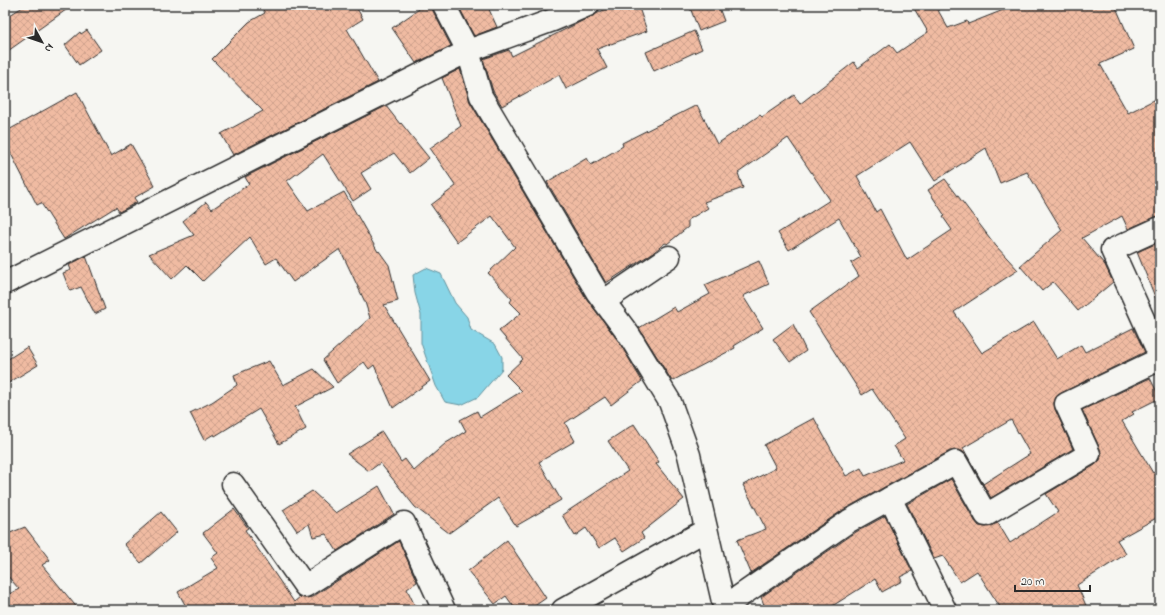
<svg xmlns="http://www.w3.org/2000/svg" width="1165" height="615" viewBox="0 0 1165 615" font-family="'Indie Flower',sans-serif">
  <defs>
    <pattern id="building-cross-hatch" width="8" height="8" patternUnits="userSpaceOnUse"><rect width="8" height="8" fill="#f0bba2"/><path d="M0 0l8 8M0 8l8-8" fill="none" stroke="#cea18c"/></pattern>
  </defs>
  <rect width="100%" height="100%" fill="#f6f6f2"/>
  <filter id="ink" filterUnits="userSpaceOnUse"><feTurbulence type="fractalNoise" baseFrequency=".025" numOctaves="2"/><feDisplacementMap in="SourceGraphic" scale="8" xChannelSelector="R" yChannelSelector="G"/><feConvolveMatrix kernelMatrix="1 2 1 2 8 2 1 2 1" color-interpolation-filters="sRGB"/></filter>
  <g filter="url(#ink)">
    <path fill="#88d5e7" stroke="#63919c" d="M 426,268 L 441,274 L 455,303 L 467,317 L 471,330 L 495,344 L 502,357 L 502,369 L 478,397 L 461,405 L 445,402 L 436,386 L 421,343 L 421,315 L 415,293 L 413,275 Z"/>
    <g fill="url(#building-cross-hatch)" stroke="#2b2b2b" fill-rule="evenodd">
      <path d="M 26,5 L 73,5 L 5,53 L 5,18 Z"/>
      <path d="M 260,5 L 355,5 L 363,19 L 347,29 L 378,82 L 233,155 L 221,134 L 263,111 L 212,59 L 249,22 L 265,13 Z"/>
      <path d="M 425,5 L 432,5 L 433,11 L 451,46 L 416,63 L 392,28 Z"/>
      <path d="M 458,5 L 487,5 L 497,27 L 474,36 Z"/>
      <path d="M 614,5 L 638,5 L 647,31 L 597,49 L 607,68 L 566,89 L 559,75 L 502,106 L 493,91 L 483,59 L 509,50 L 512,56 Z"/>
      <path d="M 689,5 L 718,5 L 724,21 L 699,31 Z"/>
      <path d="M 912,5 L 935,5 L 948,28 L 967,21 L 968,24 L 1016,5 L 1115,5 L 1134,49 L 1100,64 L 1128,113 L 1160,97 L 1160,216 L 1155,217 L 1128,229 L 1122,216 L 1082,238 L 1105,265 L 1113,282 L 1078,311 L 1053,282 L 1042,291 L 1020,266 L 1062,230 L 1027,172 L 1000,183 L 986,148 L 935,181 L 910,142 L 857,176 L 876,212 L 880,209 L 907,260 L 952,230 L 943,217 L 945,216 L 928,190 L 945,179 L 996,246 L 1018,270 L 954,312 L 982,353 L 1034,322 L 1057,359 L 1081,345 L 1085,352 L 1133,328 L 1145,352 L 1061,393 L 1056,397 L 1054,403 L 1055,409 L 1073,449 L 991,498 L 967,456 L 962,451 L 957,450 L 950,451 L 843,510 L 751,573 L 737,540 L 766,529 L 743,485 L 776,468 L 764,445 L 814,418 L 846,476 L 861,468 L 865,476 L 903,460 L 894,446 L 905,439 L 872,389 L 862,395 L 809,312 L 859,276 L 851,263 L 861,257 L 839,218 L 789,250 L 778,233 L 830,200 L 788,138 L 738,173 L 743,188 L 704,202 L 708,208 L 688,220 L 688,227 L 667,244 L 665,243 L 654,252 L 606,283 L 547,182 L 587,158 L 591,165 L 623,146 L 622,143 L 697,105 L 717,144 L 760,115 L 762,117 L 794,95 L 800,104 L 854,62 L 858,68 L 890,44 L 897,53 L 928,32 ZM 1011,420 L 1030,454 L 983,484 L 963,448 Z"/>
      <path d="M 87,30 L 101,50 L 79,65 L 65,45 L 80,32 L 81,34 Z"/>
      <path d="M 694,31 L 702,49 L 654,71 L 646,52 Z"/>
      <path d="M 460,69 L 470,102 L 586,298 L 619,342 L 642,381 L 611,405 L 605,397 L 565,423 L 575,441 L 539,462 L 561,500 L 516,526 L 498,498 L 449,533 L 415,507 L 380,463 L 369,471 L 347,454 L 382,432 L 401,462 L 405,459 L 414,471 L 446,443 L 466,431 L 460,420 L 477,411 L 480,417 L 522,391 L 506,375 L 523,359 L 499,331 L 521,313 L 510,302 L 512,299 L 488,273 L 515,247 L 492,216 L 457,242 L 431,205 L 456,186 L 430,148 L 461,126 L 442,78 Z"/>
      <path d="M 77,92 L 111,156 L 131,144 L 155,186 L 134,198 L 137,202 L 119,212 L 116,207 L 64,239 L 41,203 L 37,205 L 5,142 L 5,132 Z"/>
      <path d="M 386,106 L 400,124 L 401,123 L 429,158 L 410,173 L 394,153 L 361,173 L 371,189 L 353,201 L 323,154 L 287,181 L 308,211 L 344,192 L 378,252 L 379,251 L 389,265 L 398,301 L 384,305 L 430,381 L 393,408 L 374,365 L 369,369 L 364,362 L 337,383 L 323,360 L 370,318 L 365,302 L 340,249 L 293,282 L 276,258 L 266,264 L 250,237 L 203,281 L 187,265 L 172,279 L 149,254 L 194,235 L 183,221 L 206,202 L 212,209 L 249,184 L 245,177 Z"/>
      <path d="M 1160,242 L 1160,307 L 1159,307 L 1137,252 Z"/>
      <path d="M 86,256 L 105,309 L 95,314 L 81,287 L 70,291 L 63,273 L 71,270 L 69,265 Z"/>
      <path d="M 759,261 L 769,284 L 743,296 L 763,328 L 734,346 L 735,348 L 672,381 L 639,328 L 674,307 L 677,312 L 710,294 L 705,285 Z"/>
      <path d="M 793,324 L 806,351 L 790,362 L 773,339 Z"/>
      <path d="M 27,347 L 38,365 L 5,385 L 5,361 Z"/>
      <path d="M 269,361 L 283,385 L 314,369 L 333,387 L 295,407 L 306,429 L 279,444 L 259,409 L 215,436 L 214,434 L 204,440 L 190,413 L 212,402 L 237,385 L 234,375 Z"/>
      <path d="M 1150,378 L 1160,398 L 1132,412 L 1134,414 L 1122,421 L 1153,473 L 1160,469 L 1160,516 L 1117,540 L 1126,554 L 1077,585 L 1088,610 L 1002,610 L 977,571 L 960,582 L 943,556 L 934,559 L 907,504 L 951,479 L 975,521 L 979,526 L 986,527 L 998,523 L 1010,543 L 1058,512 L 1046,494 L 1095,465 L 1100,460 L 1101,454 L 1100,449 L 1082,410 Z"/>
      <path d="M 634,424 L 659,462 L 656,464 L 684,499 L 641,533 L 644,538 L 624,551 L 615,538 L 599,548 L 586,528 L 575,536 L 562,515 L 628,471 L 608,441 Z"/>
      <path d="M 379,486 L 394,514 L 337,551 L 326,534 L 313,537 L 309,524 L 297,531 L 283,510 L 312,491 L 336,513 Z"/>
      <path d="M 234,509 L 248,528 L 245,530 L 294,602 L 300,597 L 306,598 L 312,597 L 399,541 L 417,582 L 407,589 L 417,610 L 188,610 L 178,592 L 218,568 L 211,558 L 218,553 L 203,533 Z"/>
      <path d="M 161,512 L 177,532 L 141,563 L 124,544 Z"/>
      <path d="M 885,516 L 912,571 L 900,577 L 902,581 L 882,592 L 875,579 L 826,610 L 766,610 L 761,597 L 856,532 Z"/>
      <path d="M 25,527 L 50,560 L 42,565 L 79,610 L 5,610 L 5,596 L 19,589 L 5,573 L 5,535 Z"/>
      <path d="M 507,540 L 546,598 L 529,610 L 516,610 L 506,596 L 495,604 L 468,571 Z"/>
    </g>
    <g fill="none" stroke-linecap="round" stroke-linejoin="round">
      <defs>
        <g id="minor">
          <path d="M 444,5 L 468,51 L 481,96 L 597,292 L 629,335 L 670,402 L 689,455 L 725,610"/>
          <path d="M 1160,228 L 1112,250 L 1160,356"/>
          <path d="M 5,283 L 468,51 L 553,20 L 588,5"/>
          <path d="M 604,301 L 669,257"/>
          <path d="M 233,484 L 305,586 L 404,523 L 444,610"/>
          <path d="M 890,498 L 945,610"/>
          <path d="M 724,607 L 849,521 L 956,462 L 986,515 L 1089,454 L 1066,404 L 1160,359"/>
          <path d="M 563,610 L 706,530"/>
        </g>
      </defs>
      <use href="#minor" stroke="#2b2b2b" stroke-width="25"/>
      <use href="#minor" stroke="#f6f6f2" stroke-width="22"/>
    </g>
  </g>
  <rect width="1165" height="615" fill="none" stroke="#f6f6f2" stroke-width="20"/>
  <rect x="10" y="10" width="1145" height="595" fill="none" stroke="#2b2b2b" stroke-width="1.5" filter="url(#ink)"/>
  <g transform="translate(42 42) rotate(130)" stroke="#f6f6f2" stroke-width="3" paint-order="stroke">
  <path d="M0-3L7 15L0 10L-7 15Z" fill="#2b2b2b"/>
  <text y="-6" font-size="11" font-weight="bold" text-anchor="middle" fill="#2b2b2b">N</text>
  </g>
  <path d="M1015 585v6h75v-6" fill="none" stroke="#2b2b2b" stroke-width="2"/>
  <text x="1021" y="585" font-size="12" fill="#2b2b2b" stroke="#f6f6f2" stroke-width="3" paint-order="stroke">20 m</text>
</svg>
